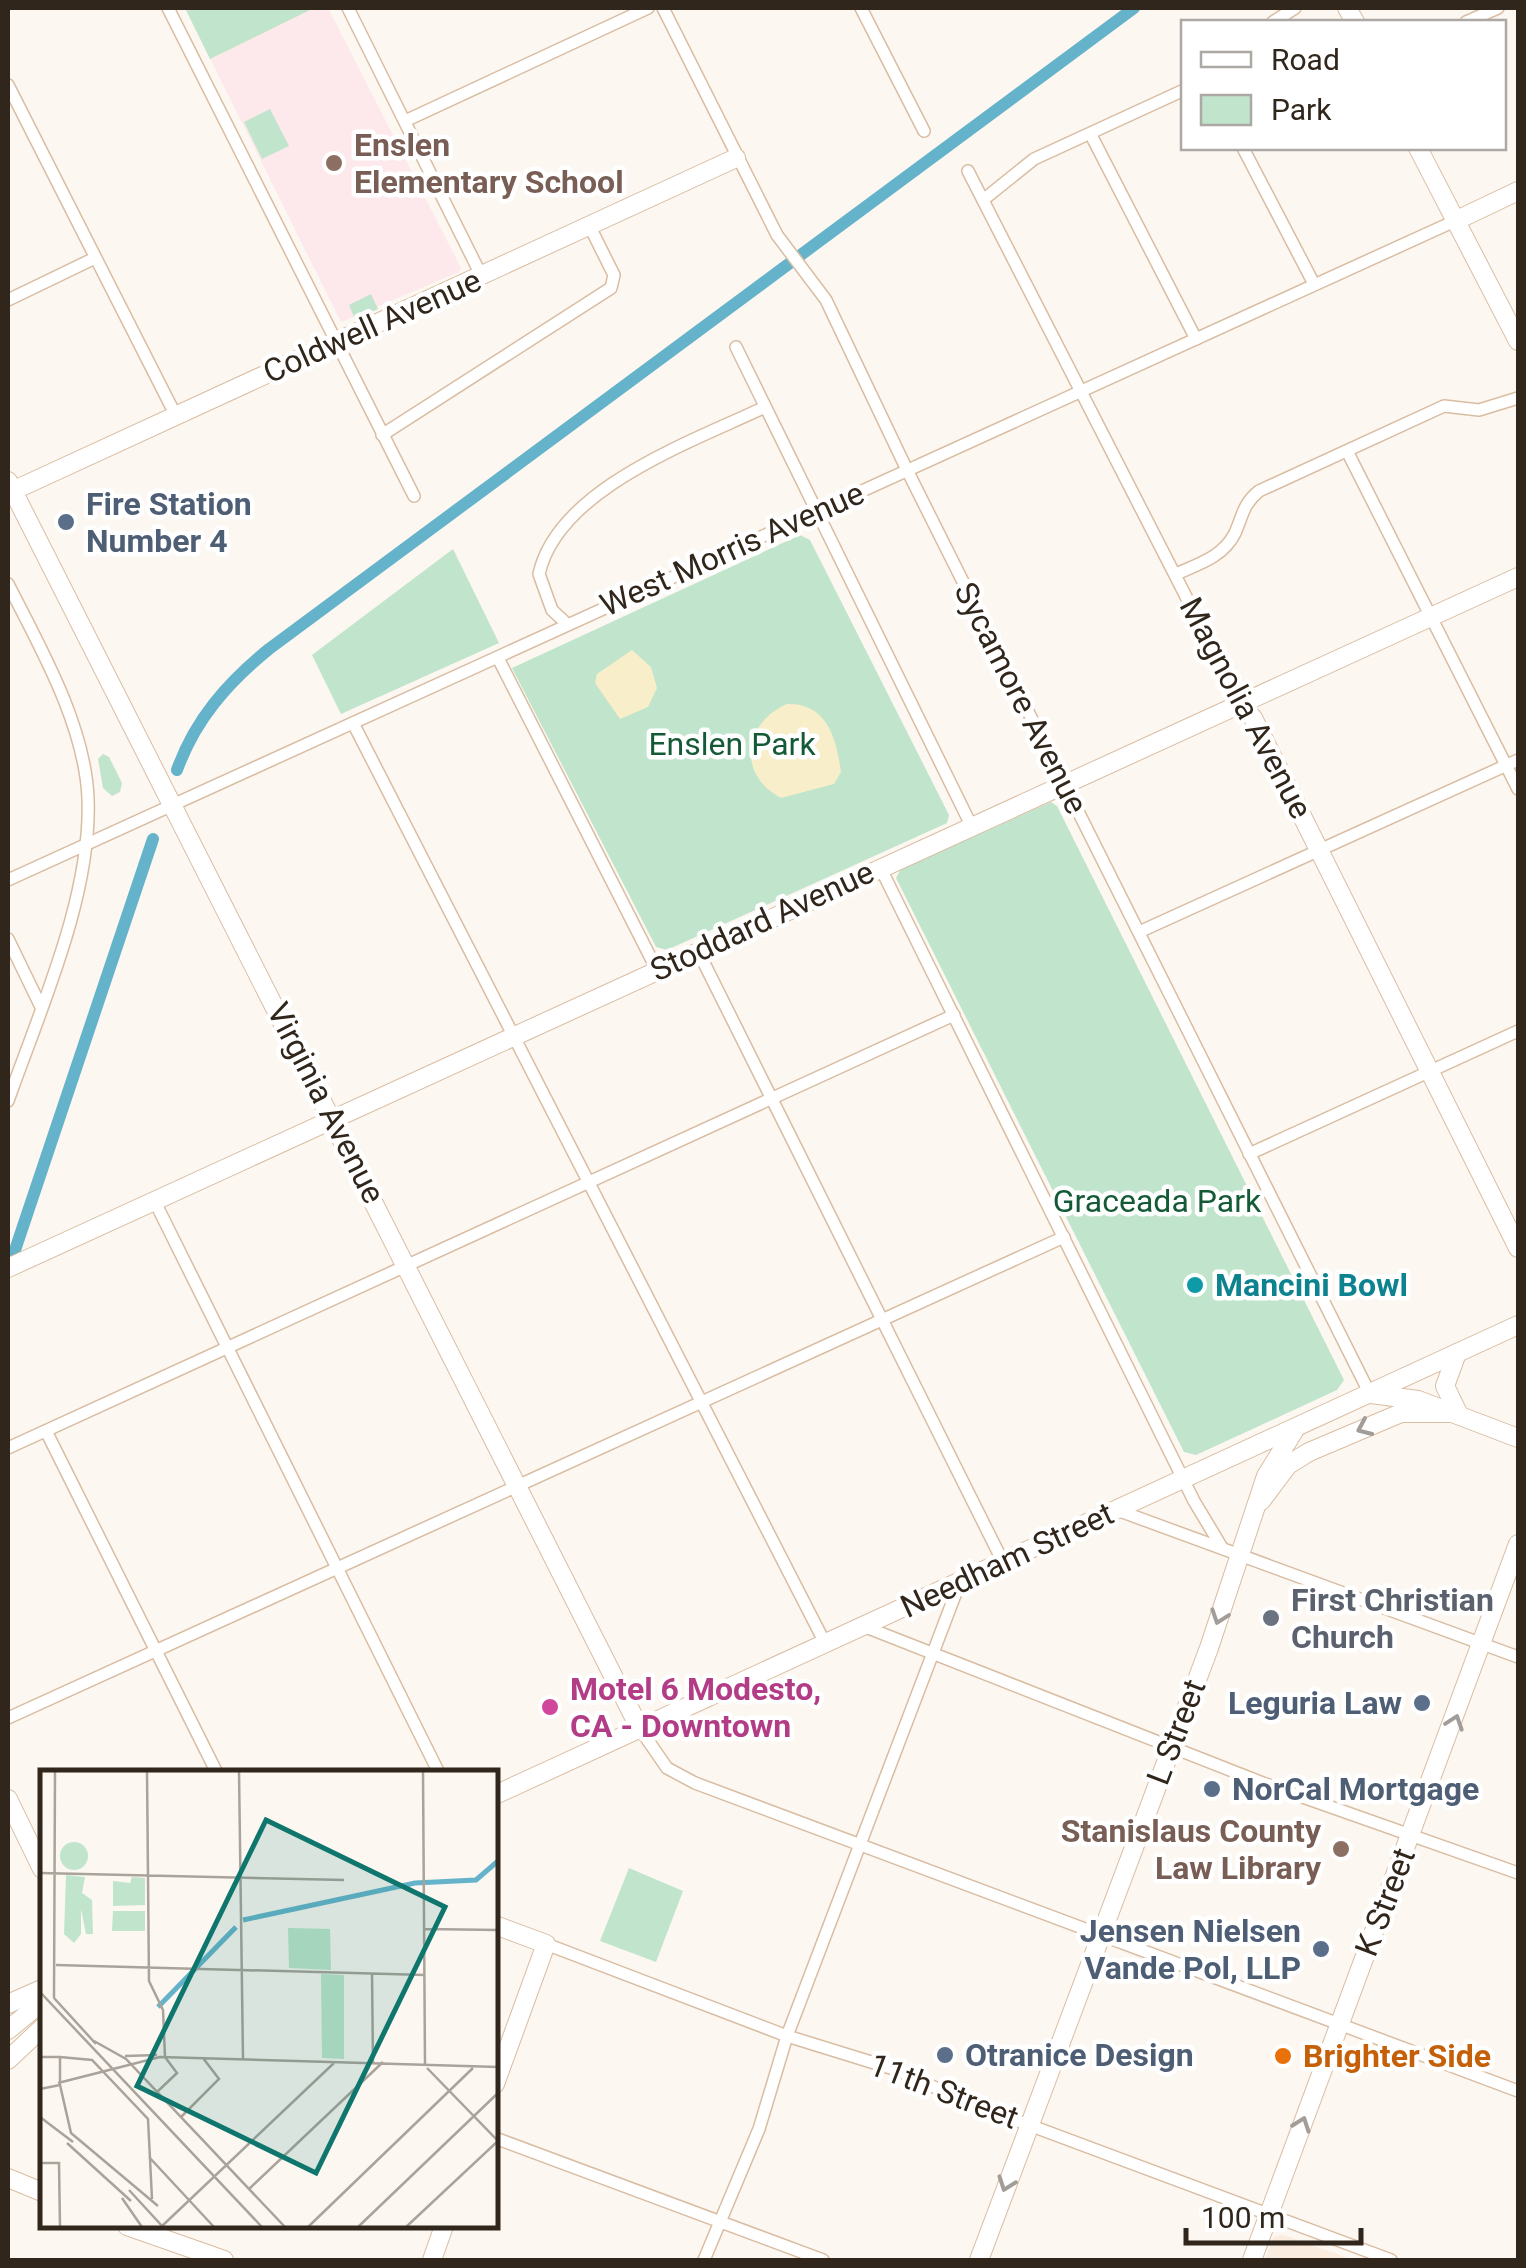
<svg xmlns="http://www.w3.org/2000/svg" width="1526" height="2268" viewBox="0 0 1526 2268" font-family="Roboto,sans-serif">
  <rect width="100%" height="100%" fill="#fcf7f1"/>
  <path fill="#faecdf" d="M 1282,2235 L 1287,2236 L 1353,2260 L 1265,2260 L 1273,2238 Z"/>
  <path fill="#fde8eb" d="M 185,8 L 328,8 L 461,268 L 459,272 L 341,322 Z"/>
  <g fill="#c0e5cc">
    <path d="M 185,8 L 314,8 L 210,59 Z"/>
    <path d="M 270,109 L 289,146 L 262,159 L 244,122 Z"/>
    <path d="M 371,294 L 378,309 L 355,319 L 349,305 Z"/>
    <path d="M 800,535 L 810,540 L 949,815 L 947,823 L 667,950 L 656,947 L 512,668 Z"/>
    <path d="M 453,549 L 499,643 L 341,714 L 312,655 Z"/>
    <path d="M 103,754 L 109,757 L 122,783 L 120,792 L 112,796 L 103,788 L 98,759 Z"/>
    <path d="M 1051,802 L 1057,806 L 1344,1380 L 1337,1390 L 1196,1455 L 1184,1452 L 896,878 L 901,869 Z"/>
    <path d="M 629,1868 L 683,1891 L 656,1962 L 600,1941 Z"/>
  </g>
  <g fill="#f8eec9">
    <path d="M 632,650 L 651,667 L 657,688 L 648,707 L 620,719 L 595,683 L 597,674 Z"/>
    <path d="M 787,704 C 828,703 836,739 841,772 L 834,784 L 781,798 C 737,775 743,723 787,704 Z"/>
  </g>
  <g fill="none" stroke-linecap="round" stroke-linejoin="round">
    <g stroke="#65b3ca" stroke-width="12">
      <path d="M 177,770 C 195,720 227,683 269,649 L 1134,8"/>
      <path d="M 9,1268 L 153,839"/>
    </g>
    <defs>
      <g id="street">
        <path d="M 168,8 L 414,496"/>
        <path d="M 348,8 L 482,277"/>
        <path d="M 663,8 L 777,235 L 826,300 L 907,470 L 1370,1394"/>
        <path d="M 861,8 L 924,131"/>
        <path d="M 1273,22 L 1295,8"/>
        <path d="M 1466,22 L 1498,8"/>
        <path d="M 8,85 L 175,414"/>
        <path d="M 405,121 L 648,8"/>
        <path d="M 1091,135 L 1196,339"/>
        <path d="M 1243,148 L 1314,284"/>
        <path d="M 968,171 L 1241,704"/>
        <path d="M 983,200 L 1034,159 L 1184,90"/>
        <path d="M 8,300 L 95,258"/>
        <path d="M 736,347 L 971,825"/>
        <path d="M 382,435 L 611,288 L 614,275 L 590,227"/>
        <path d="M 1347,451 L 1518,789"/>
        <path d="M 1176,574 C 1199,564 1223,557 1235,533 C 1243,515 1243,504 1259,491 L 1444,406 L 1479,410 L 1518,398"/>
        <path d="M 8,584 C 40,647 85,725 88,798 C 92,895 40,1010 8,1101"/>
        <path d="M 567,624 L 552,610 L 539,574 C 558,488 694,441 765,407"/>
        <path d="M 498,658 L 657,970"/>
        <path d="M 353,723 L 825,1643"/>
        <path d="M 880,867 L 1194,1501 L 1221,1546"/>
        <path d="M 8,880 L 1457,220"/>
        <path d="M 1139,932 L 1518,760"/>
        <path d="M 8,939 L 41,1007"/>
        <path d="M 698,951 L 1003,1562"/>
        <path d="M 1249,1154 L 1518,1031"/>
        <path d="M 155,1202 L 439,1773"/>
        <path d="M 46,1431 L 217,1773"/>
        <path d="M 8,1448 L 954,1015"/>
        <path d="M 1117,1510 L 1518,1657"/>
        <path d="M 863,1626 L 1263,1783 L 1518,1873"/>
        <path d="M 8,1718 L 1064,1237"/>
        <path d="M 640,1729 L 667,1768 L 695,1783 L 1518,2091"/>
        <path d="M 546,1944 L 787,2036 L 897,2070 L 962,2100 L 1391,2260"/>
        <path d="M 495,2138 L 823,2260"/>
        <path d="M 704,2260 L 759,2129 L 787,2036 L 960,1582"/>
      </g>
      <g id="secondary">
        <path d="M 1457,220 L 1518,191"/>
        <path d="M 8,481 L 640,1729"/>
        <path d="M 8,493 L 736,158"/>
        <path d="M 1241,704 L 1253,718 L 1518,1248"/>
        <path d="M 8,1268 L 1518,577"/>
        <path d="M 8,1799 L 42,1869"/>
        <path d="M 495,1925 L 546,1944 L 495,2084"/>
        <path d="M 8,2004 L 42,1989"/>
        <path d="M 8,2178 L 42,2192"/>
        <path d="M 127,2226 L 224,2260"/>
        <path d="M 432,2260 L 444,2226"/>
      </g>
      <g id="primary">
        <path d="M 1347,8 L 1355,22"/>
        <path d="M 1418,148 L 1518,341"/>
        <path d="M 1371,1394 L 1418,1400 L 1518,1438"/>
        <path d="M 1261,1501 L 1288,1465 L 1309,1452 L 1401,1413 L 1458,1413 L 1445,1386 L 1457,1353"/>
        <path d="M 495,1795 L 1518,1325"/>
        <path d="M 8,2030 L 42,2002"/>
        <path d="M 8,2060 L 42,2028"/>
        <path d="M 979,2260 L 1209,1648 L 1266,1476 L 1294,1431"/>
        <path d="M 1252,2260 L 1518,1544"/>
      </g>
    </defs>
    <use href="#street" stroke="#d9bda2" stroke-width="14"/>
    <use href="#secondary" stroke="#d9bda2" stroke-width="20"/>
    <use href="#primary" stroke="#d9bda2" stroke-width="20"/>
    <use href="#street" stroke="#fff" stroke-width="11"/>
    <use href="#secondary" stroke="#fff" stroke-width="18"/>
    <use href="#primary" stroke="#fff" stroke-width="18"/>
  </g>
  <defs><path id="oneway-chevron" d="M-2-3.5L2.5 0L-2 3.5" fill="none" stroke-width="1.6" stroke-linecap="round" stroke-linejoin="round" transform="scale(2.5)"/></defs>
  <g stroke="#a29d98">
    <use href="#oneway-chevron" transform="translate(1364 1428) rotate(156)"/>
    <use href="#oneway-chevron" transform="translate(1219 1617) rotate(109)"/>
    <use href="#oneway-chevron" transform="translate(1455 1722) rotate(-71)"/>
    <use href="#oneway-chevron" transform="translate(1302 2124) rotate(-70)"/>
    <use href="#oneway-chevron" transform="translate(1006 2184) rotate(110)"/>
  </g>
  <g fill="#8d6e63" stroke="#fff" stroke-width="4">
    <circle cx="334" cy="163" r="10"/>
    <circle cx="1341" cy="1849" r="10"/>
  </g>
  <g fill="#5c6f8a" stroke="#fff" stroke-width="4">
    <circle cx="66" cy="522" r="10"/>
    <circle cx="1422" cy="1703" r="10"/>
    <circle cx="1212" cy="1789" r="10"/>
    <circle cx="1321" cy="1949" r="10"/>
    <circle cx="945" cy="2055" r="10"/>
  </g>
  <circle fill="#0f9aa8" stroke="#fff" stroke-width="4" cx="1195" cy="1285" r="10"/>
  <circle fill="#6b7280" stroke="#fff" stroke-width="4" cx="1271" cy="1618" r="10"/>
  <circle fill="#d1479c" stroke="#fff" stroke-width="4" cx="550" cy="1707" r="10"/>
  <circle fill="#e8710a" stroke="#fff" stroke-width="4" cx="1283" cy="2056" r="10"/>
  <g text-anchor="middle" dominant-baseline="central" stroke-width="9" stroke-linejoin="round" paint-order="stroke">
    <g font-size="32" font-weight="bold" fill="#785e54" stroke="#fff" text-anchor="start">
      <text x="354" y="145">Enslen<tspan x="354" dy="37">Elementary School</tspan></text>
      <text x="1321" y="1831" text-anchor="end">Stanislaus County<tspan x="1321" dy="37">Law Library</tspan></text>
    </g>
    <g font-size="32" fill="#30261b" stroke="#fff">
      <text transform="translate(372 326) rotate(-24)">Coldwell Avenue</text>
      <text transform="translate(732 549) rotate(-24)">West Morris Avenue</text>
      <text transform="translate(1021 698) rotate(63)">Sycamore Avenue</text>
      <text transform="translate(1246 708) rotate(62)">Magnolia Avenue</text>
      <text transform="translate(762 921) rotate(-25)">Stoddard Avenue</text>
      <text transform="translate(326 1103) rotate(63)">Virginia Avenue</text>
      <text transform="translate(1007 1560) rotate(-25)">Needham Street</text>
      <text transform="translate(1176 1732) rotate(-69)">L Street</text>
      <text transform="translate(1385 1902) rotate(-69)">K Street</text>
      <text transform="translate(944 2091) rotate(21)">11th Street</text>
    </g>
    <g font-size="32" font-weight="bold" fill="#4e5e75" stroke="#fff" text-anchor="start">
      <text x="86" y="504">Fire Station<tspan x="86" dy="37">Number 4</tspan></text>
      <text x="1402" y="1703" text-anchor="end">Leguria Law</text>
      <text x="1232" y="1789">NorCal Mortgage</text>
      <text x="1301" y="1931" text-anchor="end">Jensen Nielsen<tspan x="1301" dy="37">Vande Pol, LLP</tspan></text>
      <text x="965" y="2055">Otranice Design</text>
    </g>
    <g font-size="32" fill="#155a36" stroke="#fff">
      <text x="732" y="744">Enslen Park</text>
      <text x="1157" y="1201">Graceada Park</text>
    </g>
    <g font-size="32" font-weight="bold" fill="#0d838f" stroke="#fff" text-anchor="start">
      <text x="1215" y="1285">Mancini Bowl</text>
    </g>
    <g font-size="32" font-weight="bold" fill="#5b616d" stroke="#fff" text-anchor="start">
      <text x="1291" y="1600">First Christian<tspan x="1291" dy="37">Church</tspan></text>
    </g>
    <g font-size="32" font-weight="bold" fill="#b23c85" stroke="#fff" text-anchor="start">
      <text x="570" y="1689">Motel 6 Modesto,<tspan x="570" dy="37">CA - Downtown</tspan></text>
    </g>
    <g font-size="32" font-weight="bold" fill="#c56008" stroke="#fff" text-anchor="start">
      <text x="1303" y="2056">Brighter Side</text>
    </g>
  </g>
  <g transform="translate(40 1770)">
    <rect width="458" height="458" fill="#fcf7f1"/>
    <path d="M20 86a14 14 0 1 1 28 0a14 14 0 1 1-28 0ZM 26,105 L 45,107 L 42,123 L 52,130 L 53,164 L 46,164 L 41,139 L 41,164 L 34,173 L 24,164 ZM 92,107 L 105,108 L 105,135 L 73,136 L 73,111 L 90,113 ZM 73,141 L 105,141 L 105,161 L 72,161 ZM 248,158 L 290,159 L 291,200 L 249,198 ZM 281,204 L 304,205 L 304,289 L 282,288 Z" fill="#c0e5cc"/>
    <path fill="none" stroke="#65b3ca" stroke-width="5" d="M 203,150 L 375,113 L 436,110 L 458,91M 118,237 L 196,157"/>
    <path fill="none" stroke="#aaa39b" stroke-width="2.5" d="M 107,1 L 109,211 L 123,240 L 125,287 L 137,303 L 117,322M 199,1 L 203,289M 383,1 L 385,295M 0,103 L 304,110M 385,159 L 458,160M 16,195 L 385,205M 332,203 L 333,292M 0,222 L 222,457M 14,228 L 15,1M 14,228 L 56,274M 54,271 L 86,289 L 245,457M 85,286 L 117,285M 0,287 L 20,287 L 20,314M 20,287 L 52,290 L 108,349 L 112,429M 18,313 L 120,287 L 458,297M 0,319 L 20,315 L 31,363 L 118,436M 0,347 L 33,372M 141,347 L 179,309 L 163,288M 27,373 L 91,431M 109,387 L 174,457M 0,393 L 19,393 L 20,457M 209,419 L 343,292M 89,420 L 123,457M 82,428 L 102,457M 121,457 L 294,293M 268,457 L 433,298M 318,457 L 458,323M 366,457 L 458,371 L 387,298"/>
    <path fill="#0f766e" fill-opacity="0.15" stroke="#0f766e" stroke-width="5" d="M 226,50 L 405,137 L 276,403 L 97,316 Z"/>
    <rect width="458" height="458" fill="none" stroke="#30261b" stroke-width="5"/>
  </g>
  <rect width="1526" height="2268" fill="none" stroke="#30261b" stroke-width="20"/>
  <rect x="1181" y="20" width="325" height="130" fill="#ffffff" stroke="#aca8a4" stroke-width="2.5"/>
  <rect x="1201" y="52" width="50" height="15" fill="#ffffff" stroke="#aca8a4" stroke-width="2.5"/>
  <text x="1271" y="70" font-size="30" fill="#30261b">Road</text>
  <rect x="1201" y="95" width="50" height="30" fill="#c0e5cc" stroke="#aca8a4" stroke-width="2.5"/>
  <text x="1271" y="120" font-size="30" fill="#30261b">Park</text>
  <path d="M1186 2228v15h175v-15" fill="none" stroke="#30261b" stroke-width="5"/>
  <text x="1201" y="2228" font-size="30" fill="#30261b" stroke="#ffffff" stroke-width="8" paint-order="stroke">100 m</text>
</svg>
